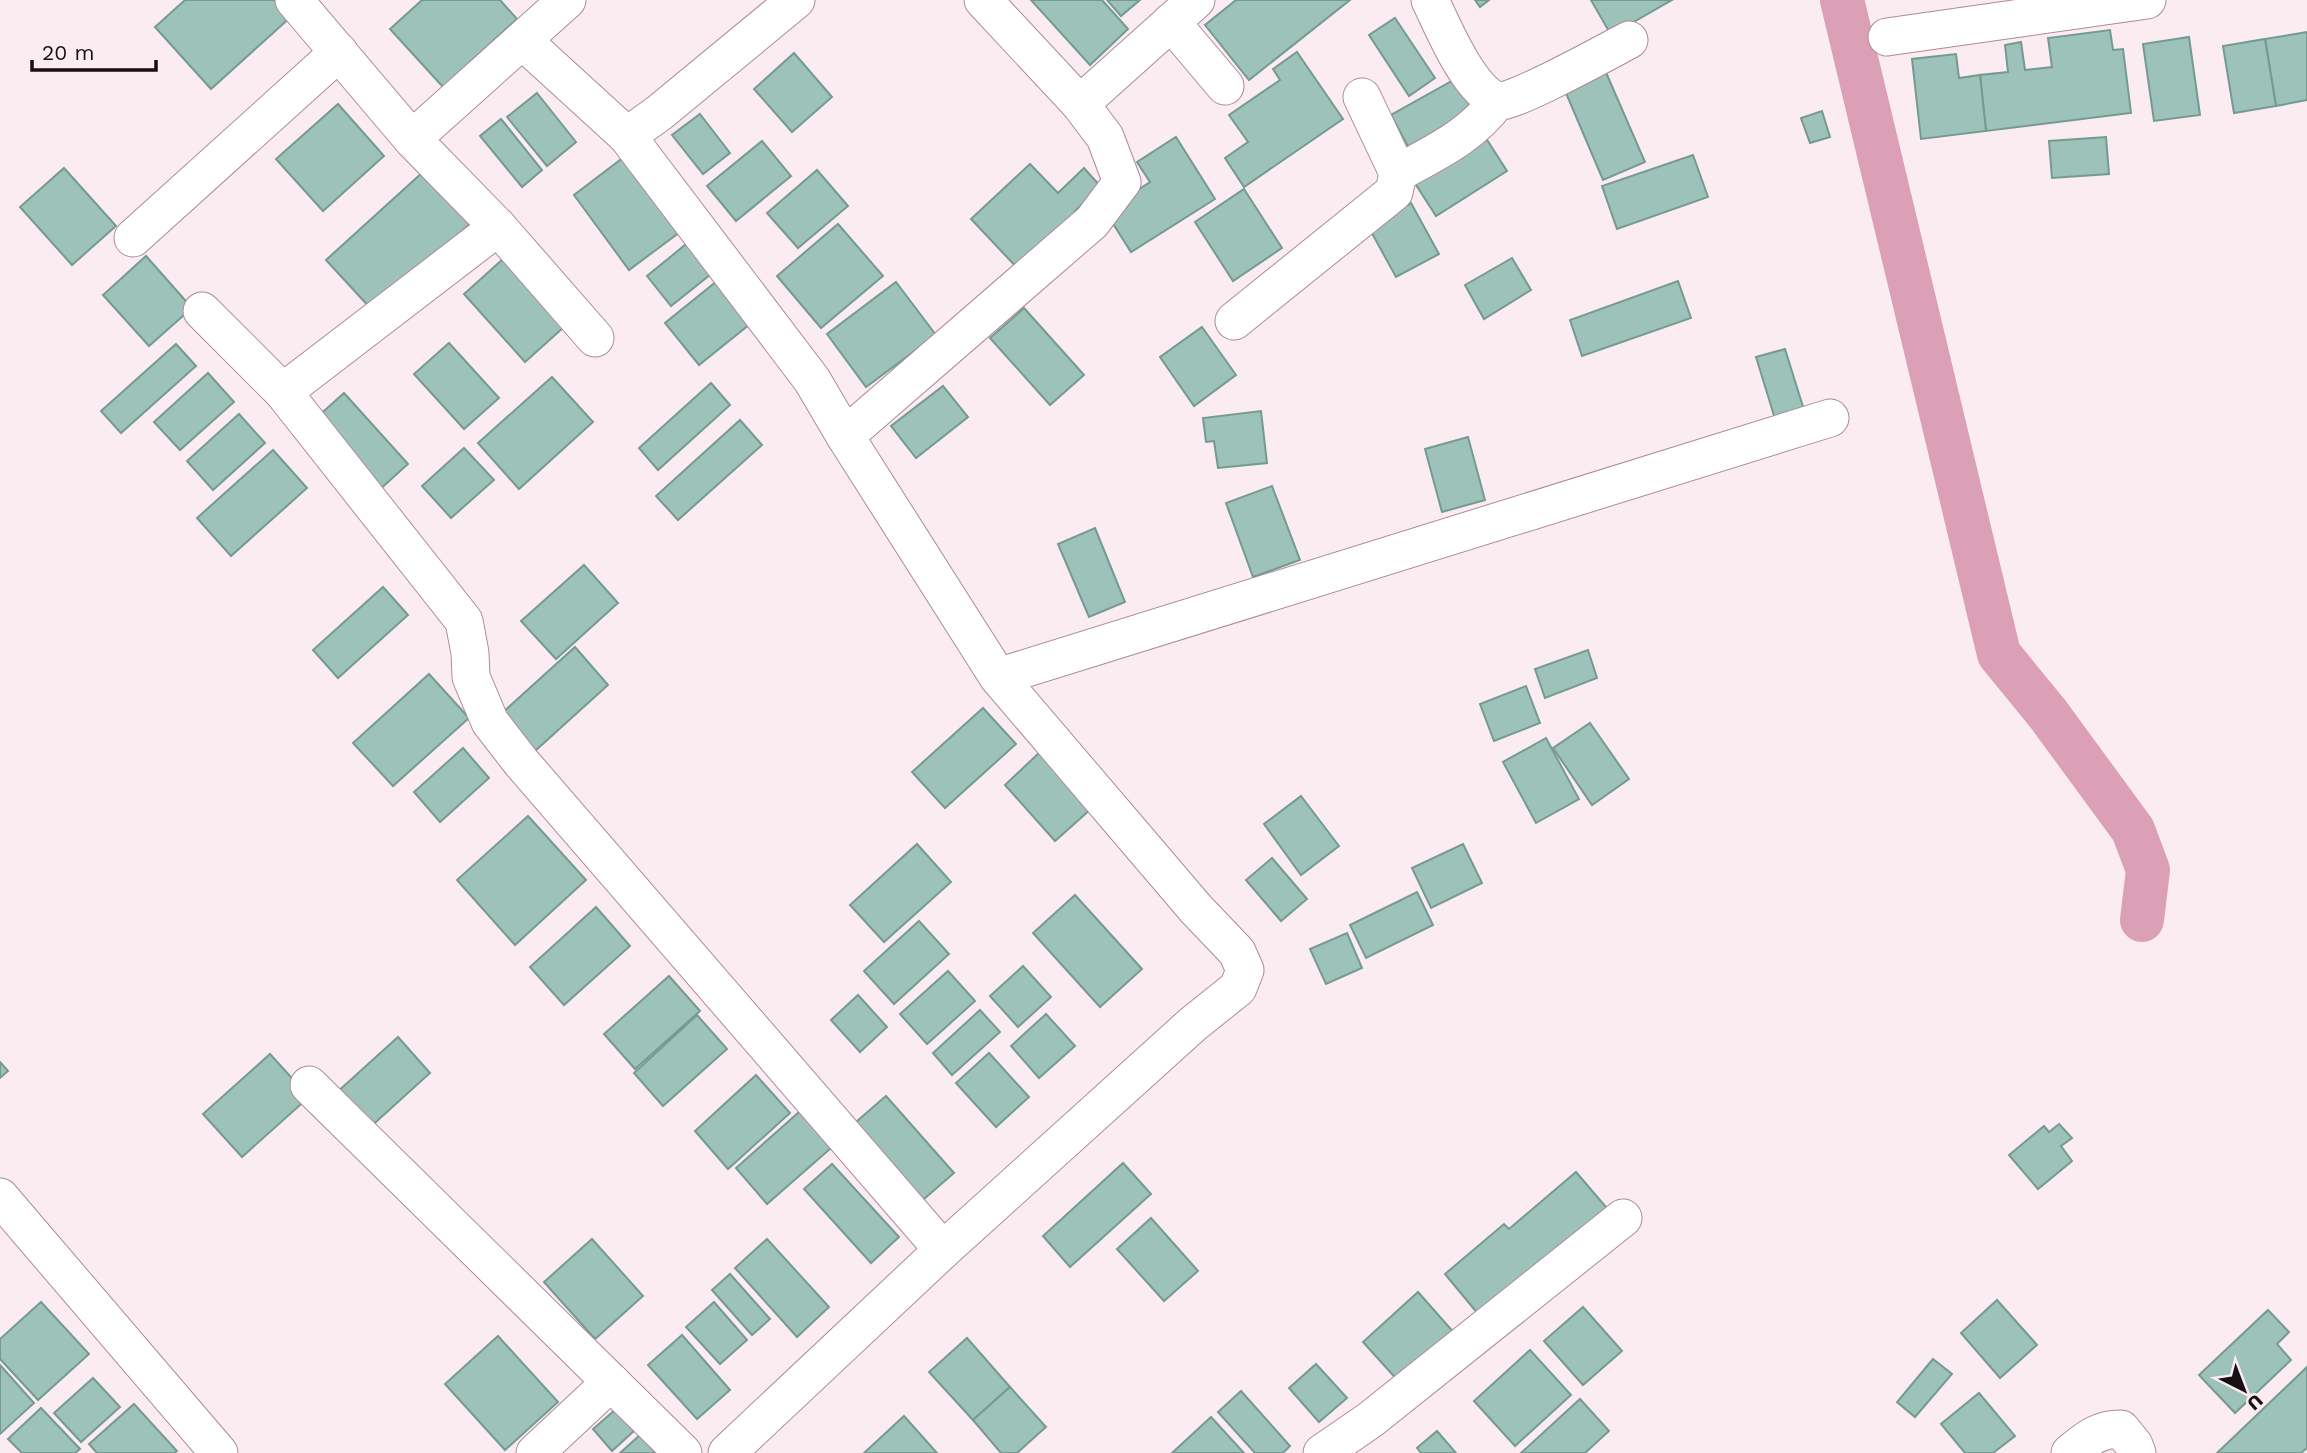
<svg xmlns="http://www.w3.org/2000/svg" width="2307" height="1453" viewBox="0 0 2307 1453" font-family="'Work Sans',sans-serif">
  <rect width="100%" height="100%" fill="#fbecf1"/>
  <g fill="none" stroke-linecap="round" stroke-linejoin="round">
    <path stroke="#dba0b5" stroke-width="44" d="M 1842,0 L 1999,654 L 2048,714 L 2133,830 L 2148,870 L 2142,920"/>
  </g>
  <g fill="#9cc2b9" stroke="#759a91" stroke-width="2">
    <path d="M 185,0 L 280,0 L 293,15 L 211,89 L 155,27 Z"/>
    <path d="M 422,0 L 500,0 L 517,19 L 443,87 L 390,29 Z"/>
    <path d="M 1031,0 L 1102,0 L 1128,29 L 1090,65 Z"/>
    <path d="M 1107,0 L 1140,0 L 1121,16 Z"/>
    <path d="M 1236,0 L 1350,0 L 1249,80 L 1205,25 Z"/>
    <path d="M 1475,0 L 1489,0 L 1480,7 Z"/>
    <path d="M 1591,0 L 1672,0 L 1611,35 Z"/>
    <path d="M 1395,18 L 1435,78 L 1409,96 L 1369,35 Z"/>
    <path d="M 2110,30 L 2113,50 L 2123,49 L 2131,113 L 1986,131 L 1980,75 L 2008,72 L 2005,45 L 2021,42 L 2025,70 L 2052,67 L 2048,38 Z"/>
    <path d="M 2307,32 L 2307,100 L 2276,106 L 2265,39 Z"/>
    <path d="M 2189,37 L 2200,115 L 2154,121 L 2143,44 Z"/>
    <path d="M 2265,39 L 2276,106 L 2234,113 L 2223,46 Z"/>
    <path d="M 1297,52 L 1343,119 L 1244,187 L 1225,158 L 1248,142 L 1229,115 L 1280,80 L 1273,69 Z"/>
    <path d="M 794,53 L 832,97 L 792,132 L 754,89 Z"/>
    <path d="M 1956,54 L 1959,78 L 1980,75 L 1986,131 L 1921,139 L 1912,59 Z"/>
    <path d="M 1601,61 L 1645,162 L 1603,180 L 1560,79 Z"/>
    <path d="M 1457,78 L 1476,113 L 1410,150 L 1391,115 Z"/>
    <path d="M 537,93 L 576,142 L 547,166 L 507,117 Z"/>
    <path d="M 338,104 L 384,156 L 323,211 L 276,159 Z"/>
    <path d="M 1822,111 L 1830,137 L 1810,143 L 1801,118 Z"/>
    <path d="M 700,114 L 730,153 L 703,174 L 672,135 Z"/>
    <path d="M 501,119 L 542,170 L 522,187 L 480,136 Z"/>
    <path d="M 1482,132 L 1507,171 L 1436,216 L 1411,177 Z"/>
    <path d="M 1176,137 L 1215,199 L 1131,252 L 1105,211 L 1150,182 L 1137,162 Z"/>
    <path d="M 2106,137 L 2109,174 L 2052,178 L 2049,141 Z"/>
    <path d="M 762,141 L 791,176 L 736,221 L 707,186 Z"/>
    <path d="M 628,154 L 684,229 L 629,270 L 574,195 Z"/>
    <path d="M 1693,155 L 1708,197 L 1617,229 L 1602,186 Z"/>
    <path d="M 1030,164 L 1058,193 L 1084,168 L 1101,187 L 1075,211 L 1079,216 L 1021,272 L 971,219 Z"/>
    <path d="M 64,168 L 116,226 L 72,265 L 20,207 Z"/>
    <path d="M 817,170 L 848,206 L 798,248 L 767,213 Z"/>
    <path d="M 423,172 L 470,224 L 373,311 L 326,260 Z"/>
    <path d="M 1244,189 L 1282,248 L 1233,281 L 1195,222 Z"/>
    <path d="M 1411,203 L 1439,254 L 1396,277 L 1368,226 Z"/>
    <path d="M 838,224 L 883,276 L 821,328 L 777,276 Z"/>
    <path d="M 696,236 L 721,266 L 671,306 L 647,276 Z"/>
    <path d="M 146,256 L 192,308 L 149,346 L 103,295 Z"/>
    <path d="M 1512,258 L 1531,290 L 1484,319 L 1465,285 Z"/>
    <path d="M 503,259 L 564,327 L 525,362 L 464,294 Z"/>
    <path d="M 717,281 L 750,324 L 699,365 L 665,323 Z"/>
    <path d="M 1678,281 L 1691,318 L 1582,356 L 1570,320 Z"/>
    <path d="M 896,282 L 936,335 L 866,387 L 827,334 Z"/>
    <path d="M 1024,308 L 1084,375 L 1050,405 L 990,338 Z"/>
    <path d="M 1202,327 L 1236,375 L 1194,406 L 1160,357 Z"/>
    <path d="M 449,343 L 499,398 L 464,429 L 414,374 Z"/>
    <path d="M 176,344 L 196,366 L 121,433 L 101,411 Z"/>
    <path d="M 1785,349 L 1805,413 L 1776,422 L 1756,357 Z"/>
    <path d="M 208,373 L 234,402 L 180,450 L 154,422 Z"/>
    <path d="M 552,377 L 593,422 L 519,489 L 478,443 Z"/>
    <path d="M 711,383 L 730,405 L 658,470 L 639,448 Z"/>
    <path d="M 943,386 L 968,417 L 916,458 L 891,426 Z"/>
    <path d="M 344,393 L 408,464 L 378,491 L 314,420 Z"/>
    <path d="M 1261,411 L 1267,463 L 1218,468 L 1214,441 L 1206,442 L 1203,418 Z"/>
    <path d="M 239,414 L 265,443 L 213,490 L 187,461 Z"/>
    <path d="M 740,420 L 762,445 L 678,520 L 656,496 Z"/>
    <path d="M 1468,437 L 1485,500 L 1442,512 L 1425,449 Z"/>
    <path d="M 464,448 L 494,480 L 451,518 L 422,486 Z"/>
    <path d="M 273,450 L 307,488 L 231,556 L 197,518 Z"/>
    <path d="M 1272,486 L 1300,560 L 1253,577 L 1226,503 Z"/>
    <path d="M 1095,528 L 1125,602 L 1089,617 L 1058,544 Z"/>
    <path d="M 584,565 L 618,603 L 556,659 L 521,621 Z"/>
    <path d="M 383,587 L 408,615 L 338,678 L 313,650 Z"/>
    <path d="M 575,647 L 608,685 L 535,751 L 501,714 Z"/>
    <path d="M 1588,650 L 1597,678 L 1545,698 L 1535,669 Z"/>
    <path d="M 429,674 L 469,718 L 393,786 L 353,743 Z"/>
    <path d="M 1526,686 L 1540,723 L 1494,741 L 1480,704 Z"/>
    <path d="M 983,708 L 1016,744 L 945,808 L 912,772 Z"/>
    <path d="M 1590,723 L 1629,779 L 1592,805 L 1553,748 Z"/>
    <path d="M 1546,738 L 1579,799 L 1536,823 L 1503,762 Z"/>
    <path d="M 463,748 L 489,778 L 440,822 L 414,792 Z"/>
    <path d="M 1040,752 L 1091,809 L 1055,841 L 1005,785 Z"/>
    <path d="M 1301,796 L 1339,846 L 1301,875 L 1264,824 Z"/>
    <path d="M 528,816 L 586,880 L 515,945 L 457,880 Z"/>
    <path d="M 917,844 L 951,882 L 884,942 L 850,905 Z"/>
    <path d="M 1463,844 L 1482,883 L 1431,908 L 1412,868 Z"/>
    <path d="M 1272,858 L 1307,899 L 1281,921 L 1246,880 Z"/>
    <path d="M 1417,892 L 1433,925 L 1366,958 L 1350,925 Z"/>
    <path d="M 1075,895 L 1142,969 L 1100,1007 L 1033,933 Z"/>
    <path d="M 596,907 L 630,946 L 564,1005 L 530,967 Z"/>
    <path d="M 919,921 L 949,954 L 894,1004 L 864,971 Z"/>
    <path d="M 1347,933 L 1362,968 L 1326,984 L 1310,949 Z"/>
    <path d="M 1023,966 L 1051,997 L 1018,1027 L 990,996 Z"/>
    <path d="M 948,971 L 975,1001 L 927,1044 L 900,1014 Z"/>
    <path d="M 669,976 L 700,1011 L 635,1069 L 604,1034 Z"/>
    <path d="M 858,995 L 887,1027 L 860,1052 L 831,1020 Z"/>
    <path d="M 980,1010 L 1000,1032 L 952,1075 L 933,1053 Z"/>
    <path d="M 1046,1014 L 1075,1046 L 1039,1078 L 1011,1046 Z"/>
    <path d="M 697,1015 L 727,1049 L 663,1106 L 634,1073 Z"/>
    <path d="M 398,1037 L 430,1073 L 367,1130 L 335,1094 Z"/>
    <path d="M 989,1053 L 1029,1097 L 996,1127 L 956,1083 Z"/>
    <path d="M 270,1054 L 309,1097 L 242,1157 L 203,1114 Z"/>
    <path d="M 0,1062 L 8,1071 L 0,1078 Z"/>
    <path d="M 756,1075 L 790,1113 L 728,1169 L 695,1131 Z"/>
    <path d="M 886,1096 L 954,1173 L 917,1205 L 849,1128 Z"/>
    <path d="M 807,1105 L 838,1142 L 767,1204 L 736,1168 Z"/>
    <path d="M 2059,1124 L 2072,1138 L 2061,1146 L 2072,1161 L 2038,1189 L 2009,1155 L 2044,1126 L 2049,1132 Z"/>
    <path d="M 1123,1163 L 1151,1194 L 1070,1267 L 1043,1236 Z"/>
    <path d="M 832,1164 L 899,1237 L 871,1263 L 804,1189 Z"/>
    <path d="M 1576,1172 L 1612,1214 L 1479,1315 L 1445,1274 L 1504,1224 L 1509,1229 Z"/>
    <path d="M 1151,1218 L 1198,1271 L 1164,1301 L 1117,1249 Z"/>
    <path d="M 592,1239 L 643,1296 L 595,1339 L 544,1282 Z"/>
    <path d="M 767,1239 L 829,1307 L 797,1337 L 735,1268 Z"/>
    <path d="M 730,1274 L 770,1319 L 752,1335 L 712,1290 Z"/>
    <path d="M 1418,1292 L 1456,1335 L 1401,1384 L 1363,1342 Z"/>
    <path d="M 1997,1300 L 2037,1345 L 2000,1378 L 1961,1333 Z"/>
    <path d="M 41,1302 L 89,1354 L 38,1400 L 0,1359 L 0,1339 Z"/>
    <path d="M 714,1302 L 747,1340 L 720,1364 L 686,1327 Z"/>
    <path d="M 1583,1307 L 1622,1351 L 1583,1385 L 1544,1341 Z"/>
    <path d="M 2268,1310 L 2289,1332 L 2277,1344 L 2291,1360 L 2235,1413 L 2199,1375 Z"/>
    <path d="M 682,1335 L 730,1390 L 697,1419 L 648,1365 Z"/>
    <path d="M 498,1336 L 558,1402 L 505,1450 L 445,1384 Z"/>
    <path d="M 967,1338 L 1010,1387 L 973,1420 L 929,1372 Z"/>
    <path d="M 1530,1350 L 1571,1395 L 1515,1446 L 1474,1401 Z"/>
    <path d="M 1933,1359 L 1952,1374 L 1915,1417 L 1897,1402 Z"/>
    <path d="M 1316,1364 L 1347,1398 L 1319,1422 L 1289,1388 Z"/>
    <path d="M 0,1365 L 34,1403 L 0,1434 Z"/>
    <path d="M 2307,1367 L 2307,1448 L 2301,1453 L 2217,1453 Z"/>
    <path d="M 93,1378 L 120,1407 L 81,1442 L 54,1413 Z"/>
    <path d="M 1010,1387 L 1046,1427 L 1017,1453 L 1001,1453 L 973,1420 Z"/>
    <path d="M 1241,1391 L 1290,1446 L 1283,1453 L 1255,1453 L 1218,1412 Z"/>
    <path d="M 1979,1393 L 2015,1436 L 1993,1453 L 1965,1453 L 1941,1424 Z"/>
    <path d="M 1580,1399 L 1609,1431 L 1585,1453 L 1521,1453 Z"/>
    <path d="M 134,1404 L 177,1451 L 174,1453 L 97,1453 L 89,1444 Z"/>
    <path d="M 41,1408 L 80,1449 L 75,1453 L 22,1453 L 8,1439 Z"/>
    <path d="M 615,1410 L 634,1431 L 612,1451 L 593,1429 Z"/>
    <path d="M 904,1416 L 937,1453 L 864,1453 Z"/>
    <path d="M 1211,1417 L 1244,1453 L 1172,1453 Z"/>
    <path d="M 1437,1431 L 1456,1453 L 1421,1453 L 1417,1448 Z"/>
    <path d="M 640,1435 L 656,1453 L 620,1453 Z"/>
  </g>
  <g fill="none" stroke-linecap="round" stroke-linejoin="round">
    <defs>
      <g id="minor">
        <path d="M 294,0 L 412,139"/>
        <path d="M 567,0 L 412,139 L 498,227 L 595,338"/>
        <path d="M 983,0 L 1080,104 L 1196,0"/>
        <path d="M 1430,0 C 1443,27 1469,91 1498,101 C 1510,105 1610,50 1629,40"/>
        <path d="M 1171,22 L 1225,86"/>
        <path d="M 1887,37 L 2147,0"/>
        <path d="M 523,41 L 627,136"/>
        <path d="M 1398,173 C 1434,153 1472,136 1497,101"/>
        <path d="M 498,227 L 283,392 L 464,621 L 470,653 L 471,677 L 490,722 L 521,762 L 943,1250"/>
        <path d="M 133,238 L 339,52"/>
        <path d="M 202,311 L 283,392"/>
        <path d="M 1234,321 L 1394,192 L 1398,173 L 1362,97"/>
        <path d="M 845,436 L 1092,222 L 1122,182 L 1105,137 L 1080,104"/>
        <path d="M 998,677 L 1830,418"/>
        <path d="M 309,1085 L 683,1453"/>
        <path d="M 0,1197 L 219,1453"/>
        <path d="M 535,1453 L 611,1382"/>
        <path d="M 727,1453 L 943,1250 L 1193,1024 L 1238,988 L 1245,970 L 1237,952 L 1196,909 L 998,677 L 845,436 L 812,380 L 627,136 L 659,113 L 796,0"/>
        <path d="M 1322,1453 L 1370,1420 L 1623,1218"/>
        <path d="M 2070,1453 C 2087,1439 2098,1429 2121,1429 L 2134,1445 L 2137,1453"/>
      </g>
    </defs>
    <use href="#minor" stroke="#ac8b97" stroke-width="39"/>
    <use href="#minor" stroke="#fff" stroke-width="37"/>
  </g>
  <g transform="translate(2244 1390) rotate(138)" stroke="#fbecf1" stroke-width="5" paint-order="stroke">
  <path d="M0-5L12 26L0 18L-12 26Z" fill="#190e12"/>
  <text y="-10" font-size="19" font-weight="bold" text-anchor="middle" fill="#190e12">U</text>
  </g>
  <path d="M32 60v10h124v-10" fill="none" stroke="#190e12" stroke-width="3.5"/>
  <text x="42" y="60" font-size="21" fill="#190e12" stroke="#fbecf1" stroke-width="5" paint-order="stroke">20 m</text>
</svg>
